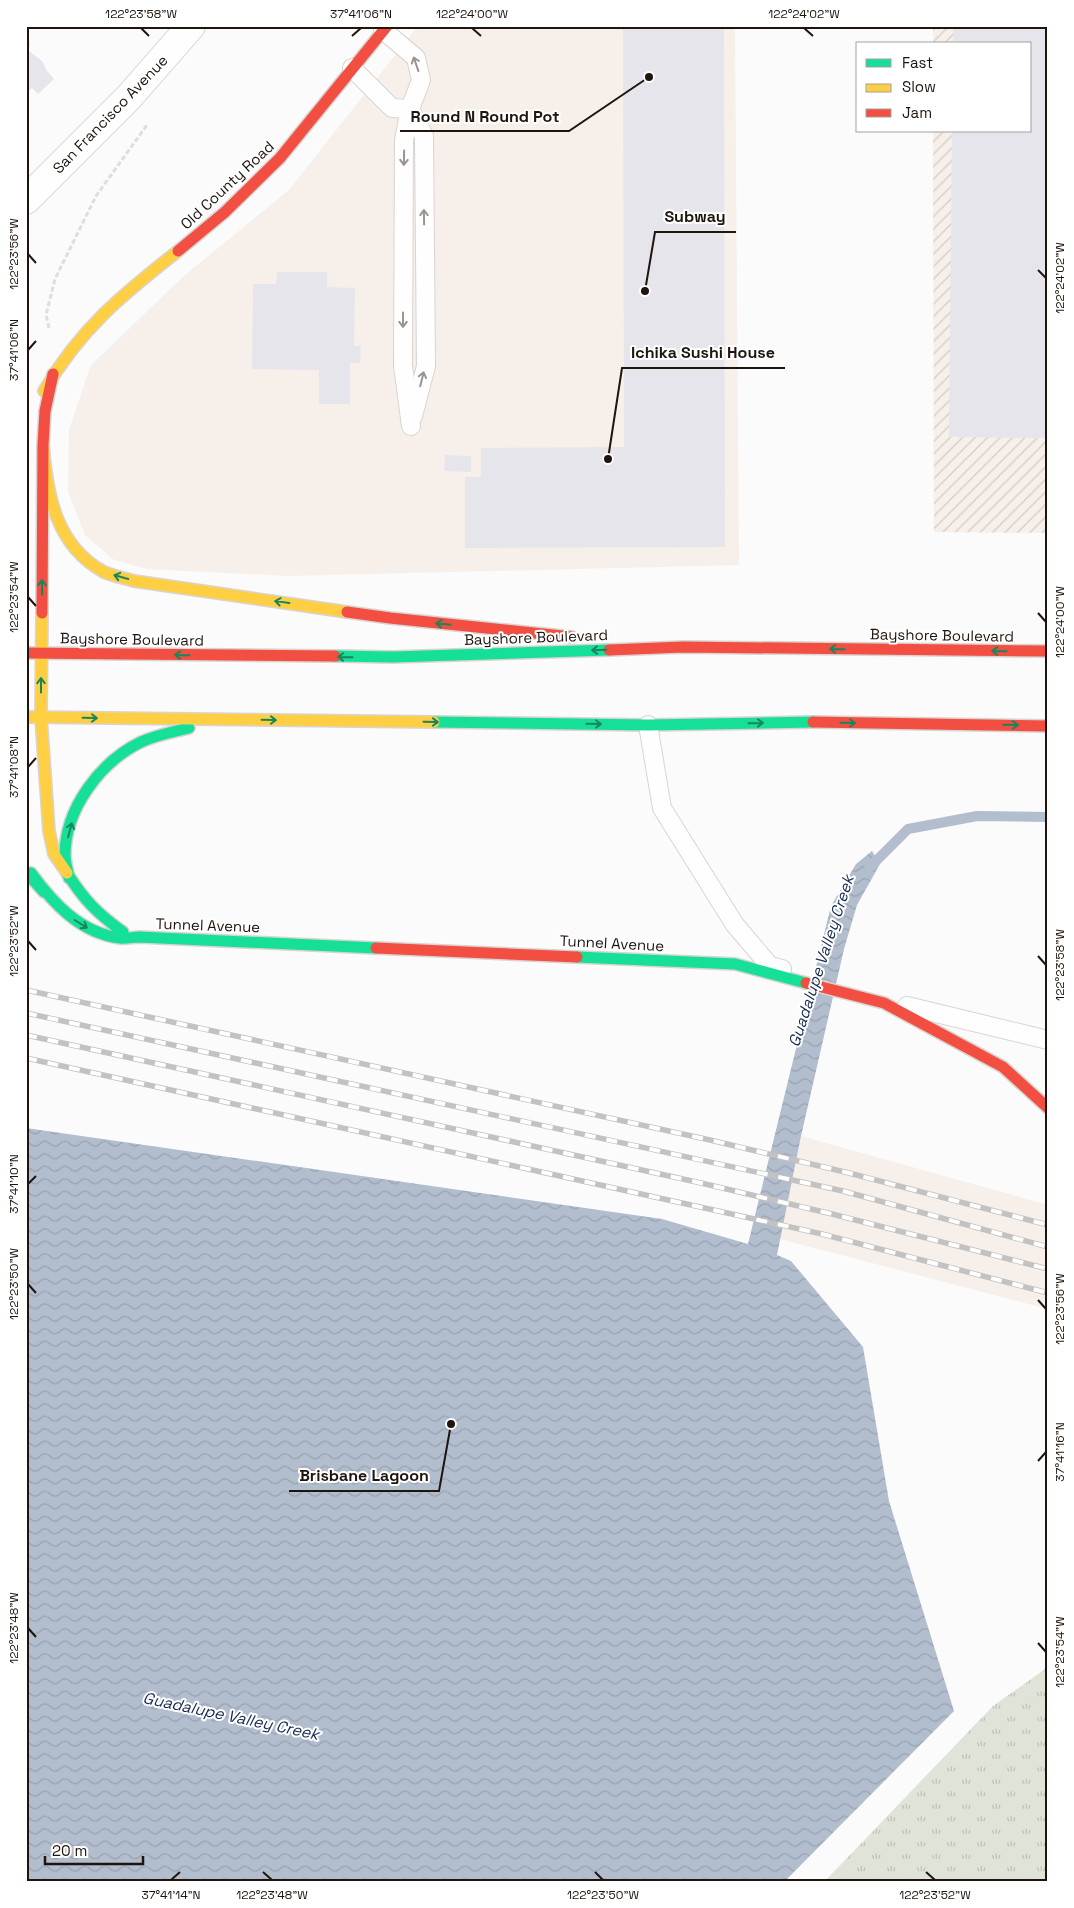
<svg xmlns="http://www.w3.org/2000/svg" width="1074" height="1908" viewBox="0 0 1074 1908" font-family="'Space Grotesk',sans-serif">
  <defs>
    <pattern id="industrial-furrows" width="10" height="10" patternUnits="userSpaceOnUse" patternTransform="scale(1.25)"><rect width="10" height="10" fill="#f7efe9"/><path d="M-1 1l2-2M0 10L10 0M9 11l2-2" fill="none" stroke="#d3ccc7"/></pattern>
    <pattern id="grass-tufts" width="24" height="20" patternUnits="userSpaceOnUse" patternTransform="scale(1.25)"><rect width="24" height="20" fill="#dfe3d8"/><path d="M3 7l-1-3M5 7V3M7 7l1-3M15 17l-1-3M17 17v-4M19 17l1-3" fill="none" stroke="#bfc2b8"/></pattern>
    <pattern id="water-waves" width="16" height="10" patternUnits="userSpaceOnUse" patternTransform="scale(1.25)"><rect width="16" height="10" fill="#b2bdce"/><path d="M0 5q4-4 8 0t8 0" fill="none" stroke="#99a2b0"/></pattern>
  </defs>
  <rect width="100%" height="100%" fill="#fbfbfb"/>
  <g fill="#f7efe9">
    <path d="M 418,26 L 735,26 L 739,565 L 288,576 L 147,569 L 114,560 L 85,535 L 68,492 L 69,430 L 91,365 L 185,275 L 289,190 Z"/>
    <path d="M 801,1136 L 1048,1205 L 1048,1309 L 780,1239 Z"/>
  </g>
  <path fill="url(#industrial-furrows)" d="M 933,26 L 1048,26 L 1048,533 L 934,532 L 933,131 L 1030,131 L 1030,44 L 933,44 Z"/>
  <path fill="url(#grass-tufts)" d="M 1048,1667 L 1048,1882 L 824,1882 L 993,1706 Z"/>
  <path fill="url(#water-waves)" d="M 872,851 L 880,864 L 857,905 L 844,949 L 801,1136 L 777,1255 L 791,1261 L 863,1347 L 889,1501 L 954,1711 L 784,1882 L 26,1882 L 26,1128 L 662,1219 L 748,1244 L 831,906 L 856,864 Z"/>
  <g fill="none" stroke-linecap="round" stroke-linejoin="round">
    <path stroke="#b2bdce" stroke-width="10" d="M 869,868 L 908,829 L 977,816 L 1048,817"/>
  </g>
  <g fill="#e7e5ec">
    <path d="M 623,26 L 724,26 L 725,547 L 465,548 L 465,477 L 481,477 L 481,448 L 624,447 Z"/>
    <path d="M 953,26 L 1048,26 L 1048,438 L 949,437 L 952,131 L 1030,131 L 1030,44 L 953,44 Z"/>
    <path d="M 26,41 L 30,42 L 29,51 L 42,61 L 47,71 L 54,79 L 38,94 L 32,88 L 26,93 Z"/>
    <path d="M 277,272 L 327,272 L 327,287 L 355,288 L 354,346 L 361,346 L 360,363 L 350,363 L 350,404 L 319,404 L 319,370 L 252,369 L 253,284 L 276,284 Z"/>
    <path d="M 445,455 L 471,456 L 471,472 L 444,471 Z"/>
  </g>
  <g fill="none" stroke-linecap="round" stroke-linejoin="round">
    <defs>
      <g id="lane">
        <path d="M 383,30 L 416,58 L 421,80 L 410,109 L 404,140 L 403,366 L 411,426"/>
        <path d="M 352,68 L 392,108 L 410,109"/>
        <path d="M 410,109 L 424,136 L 426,366 L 413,416"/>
        <path d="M 648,725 L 662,808 L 735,925 L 770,966 L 782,969"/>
        <path d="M 907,1006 L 1048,1040"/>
      </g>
      <path id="street" d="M 26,200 L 129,97 L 191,26"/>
      <g id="fast">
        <path d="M 335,656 L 393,657 L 609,650"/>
        <path d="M 434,722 L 648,725 L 813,722"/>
        <path d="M 26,872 L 44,892"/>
        <path d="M 31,873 C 53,903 80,933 120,938 C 126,939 133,937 139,937 L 376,948"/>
        <path d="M 67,873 C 84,900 97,913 123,932"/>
        <path d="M 69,878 C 68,871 65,863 65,855 C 65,809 100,762 141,742 C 156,735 173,732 189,728"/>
        <path d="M 577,957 L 735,964 L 806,983"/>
      </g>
      <g id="slow">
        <path d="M 44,391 C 80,329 122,295 178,251"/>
        <path d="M 43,445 C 47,495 56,546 104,572 C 113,576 124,578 134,581 L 347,612"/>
        <path d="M 42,613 L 41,717 L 49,831 L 54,854 L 67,873"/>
        <path d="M 26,717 L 434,722"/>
      </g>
      <g id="jam">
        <path d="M 178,251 L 225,212 L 280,158 L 387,26"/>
        <path d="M 347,612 L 390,618 L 572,637"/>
        <path d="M 42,613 L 43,445 L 45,411 L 53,374"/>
        <path d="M 609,650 L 683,647 L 1048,651"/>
        <path d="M 26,653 L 335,656"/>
        <path d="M 813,722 L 1048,726"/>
        <path d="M 376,948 L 577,957"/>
        <path d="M 806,983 L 884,1003 L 1003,1067 L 1048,1108"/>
      </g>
    </defs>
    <use href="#lane" stroke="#dad4d1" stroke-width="20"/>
    <use href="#street" stroke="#dad4d1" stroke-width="30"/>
    <use href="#fast" stroke="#dad4d1" stroke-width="14"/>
    <use href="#slow" stroke="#dad4d1" stroke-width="14"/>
    <use href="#jam" stroke="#dad4d1" stroke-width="14"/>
    <path stroke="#dedede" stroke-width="3" stroke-dasharray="5 2.5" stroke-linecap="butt" d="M 49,328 L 46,315 L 55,279 L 96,196 L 147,125"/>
    <use href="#lane" stroke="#fefefe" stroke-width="18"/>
    <use href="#street" stroke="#fefefe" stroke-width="28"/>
    <use href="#fast" stroke="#16e098" stroke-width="11"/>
    <use href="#slow" stroke="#ffcf43" stroke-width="11"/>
    <use href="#jam" stroke="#f24e42" stroke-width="11"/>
    <defs>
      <g id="rail">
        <path d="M 26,990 L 710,1140 L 849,1173 L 1048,1225"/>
        <path d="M 26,1013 L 843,1191 L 1048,1247"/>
        <path d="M 26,1035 L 701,1183 L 832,1214 L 1048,1269"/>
        <path d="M 26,1058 L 822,1234 L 1048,1293"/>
      </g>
    </defs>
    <use href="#rail" stroke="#c3c2c2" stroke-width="5.5"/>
    <use href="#rail" stroke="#fff" stroke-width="4" stroke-dasharray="11" stroke-linecap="butt"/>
  </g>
  <defs><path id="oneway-shaft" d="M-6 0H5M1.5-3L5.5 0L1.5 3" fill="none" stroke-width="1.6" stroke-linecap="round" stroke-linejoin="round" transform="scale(1.25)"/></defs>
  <g stroke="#9a9592">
    <use href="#oneway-shaft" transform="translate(416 64) rotate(-109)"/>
    <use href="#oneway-shaft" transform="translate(404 158) rotate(91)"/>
    <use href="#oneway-shaft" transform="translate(424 217) rotate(-91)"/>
    <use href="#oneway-shaft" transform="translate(403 320) rotate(90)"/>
    <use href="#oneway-shaft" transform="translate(422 379) rotate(-76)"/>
  </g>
  <g stroke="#1a855a">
    <use href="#oneway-shaft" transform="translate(121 577) rotate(-164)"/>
    <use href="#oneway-shaft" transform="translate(42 587) rotate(-90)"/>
    <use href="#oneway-shaft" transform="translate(282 602) rotate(-172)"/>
    <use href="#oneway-shaft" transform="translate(443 624) rotate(-174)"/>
    <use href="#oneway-shaft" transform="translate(837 649) rotate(-179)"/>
    <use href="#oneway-shaft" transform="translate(599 650) rotate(178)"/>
    <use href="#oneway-shaft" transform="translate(999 651) rotate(-179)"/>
    <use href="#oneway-shaft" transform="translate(182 655) rotate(-179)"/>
    <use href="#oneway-shaft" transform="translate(345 657) rotate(-179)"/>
    <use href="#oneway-shaft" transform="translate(41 685) rotate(-90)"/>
    <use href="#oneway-shaft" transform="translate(90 718) rotate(1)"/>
    <use href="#oneway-shaft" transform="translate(269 720) rotate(1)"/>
    <use href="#oneway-shaft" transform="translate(431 722) rotate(1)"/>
    <use href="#oneway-shaft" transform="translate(756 723) rotate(-1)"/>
    <use href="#oneway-shaft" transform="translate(848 723) rotate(1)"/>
    <use href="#oneway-shaft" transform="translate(594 724) rotate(1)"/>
    <use href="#oneway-shaft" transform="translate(1011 725) rotate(1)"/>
    <use href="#oneway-shaft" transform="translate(70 830) rotate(-75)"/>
    <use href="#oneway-shaft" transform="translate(81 924) rotate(32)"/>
  </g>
  <path fill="none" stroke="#1f150e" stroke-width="2" d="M 141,28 L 149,36M 472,28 L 481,36M 804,28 L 813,36M 352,36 L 361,28M 28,254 L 36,263M 1038,270 L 1046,278M 28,350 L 36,341M 28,597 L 36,606M 1038,613 L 1046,622M 28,767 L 36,758M 28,941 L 36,950M 1038,956 L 1046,965M 28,1184 L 36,1176M 28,1284 L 36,1293M 1038,1300 L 1046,1309M 1038,1461 L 1046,1452M 28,1628 L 36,1637M 1038,1643 L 1046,1652M 263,1872 L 272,1880M 595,1872 L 603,1880M 926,1872 L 935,1880M 171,1880 L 180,1872"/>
  <g text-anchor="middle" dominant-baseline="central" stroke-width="4" stroke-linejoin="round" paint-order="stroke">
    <g font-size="15" fill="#1f150e" stroke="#fff">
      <text transform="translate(110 114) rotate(-46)">San Francisco Avenue</text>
      <text transform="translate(227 185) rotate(-43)">Old County Road</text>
      <text transform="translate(942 635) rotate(1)">Bayshore Boulevard</text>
      <text transform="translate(536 637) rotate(-2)">Bayshore Boulevard</text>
      <text transform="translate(132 639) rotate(1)">Bayshore Boulevard</text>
      <text transform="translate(208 925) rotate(2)">Tunnel Avenue</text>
      <text transform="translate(612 943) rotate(3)">Tunnel Avenue</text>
    </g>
    <g font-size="16" font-style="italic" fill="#152a4e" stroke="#fff">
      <text transform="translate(821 961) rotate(-72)">Guadalupe Valley Creek</text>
      <text transform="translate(231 1716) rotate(12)">Guadalupe Valley Creek</text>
    </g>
  </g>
  <path fill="none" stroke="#1f150e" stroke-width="2" d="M649 77L569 131H400M645 291L655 232H736M608 459L622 368H785M451 1424L439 1491H289"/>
  <g fill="#1f150e" stroke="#fff" stroke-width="2">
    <circle cx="649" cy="77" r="5"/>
    <circle cx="645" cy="291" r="5"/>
    <circle cx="608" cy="459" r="5"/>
    <circle cx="451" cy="1424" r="5"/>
  </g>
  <g font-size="16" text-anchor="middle" font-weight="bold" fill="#1f150e" stroke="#fff" stroke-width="4" stroke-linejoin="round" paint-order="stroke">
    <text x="485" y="122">Round N Round Pot</text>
    <text x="695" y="222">Subway</text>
    <text x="703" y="358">Ichika Sushi House</text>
    <text x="364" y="1481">Brisbane Lagoon</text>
  </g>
  <rect width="1074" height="1908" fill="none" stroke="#ffffff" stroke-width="55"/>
  <rect x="856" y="42" width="175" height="90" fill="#ffffff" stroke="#a5a19f"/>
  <rect x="866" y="59" width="25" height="8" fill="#16e098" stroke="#a5a19f"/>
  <text x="902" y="68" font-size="15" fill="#1f150e">Fast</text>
  <rect x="866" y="84" width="25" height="8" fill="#ffcf43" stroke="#a5a19f"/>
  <text x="902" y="92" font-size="15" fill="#1f150e">Slow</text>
  <rect x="866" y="109" width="25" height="8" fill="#f24e42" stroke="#a5a19f"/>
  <text x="902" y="118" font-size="15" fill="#1f150e">Jam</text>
  <path d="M45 1856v8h98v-8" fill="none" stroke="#1f150e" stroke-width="2.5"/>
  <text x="52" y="1856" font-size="15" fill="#1f150e" stroke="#ffffff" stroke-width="4" paint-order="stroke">20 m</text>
  <rect x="28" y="28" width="1018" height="1852" fill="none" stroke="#1f150e" stroke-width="2"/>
  <g font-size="12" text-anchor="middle" fill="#1f150e">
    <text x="141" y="18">122°23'58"W</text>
    <text x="361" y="18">37°41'06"N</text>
    <text x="472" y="18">122°24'00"W</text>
    <text x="804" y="18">122°24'02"W</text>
    <text transform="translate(14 254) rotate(-90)" y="4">122°23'56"W</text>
    <text transform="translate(1060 278) rotate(-90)" y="4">122°24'02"W</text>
    <text transform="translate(14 350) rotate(-90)" y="4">37°41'06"N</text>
    <text transform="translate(14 597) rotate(-90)" y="4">122°23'54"W</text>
    <text transform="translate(1060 622) rotate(-90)" y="4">122°24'00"W</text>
    <text transform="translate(14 767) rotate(-90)" y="4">37°41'08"N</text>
    <text transform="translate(14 941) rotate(-90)" y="4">122°23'52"W</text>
    <text transform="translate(1060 965) rotate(-90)" y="4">122°23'58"W</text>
    <text transform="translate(14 1184) rotate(-90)" y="4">37°41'10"N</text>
    <text transform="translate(14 1284) rotate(-90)" y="4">122°23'50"W</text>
    <text transform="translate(1060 1309) rotate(-90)" y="4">122°23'56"W</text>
    <text transform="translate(1060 1452) rotate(-90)" y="4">37°41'16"N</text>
    <text transform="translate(14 1628) rotate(-90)" y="4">122°23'48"W</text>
    <text transform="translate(1060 1652) rotate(-90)" y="4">122°23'54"W</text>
    <text x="171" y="1899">37°41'14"N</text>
    <text x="272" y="1899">122°23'48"W</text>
    <text x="603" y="1899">122°23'50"W</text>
    <text x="935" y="1899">122°23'52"W</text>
  </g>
</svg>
